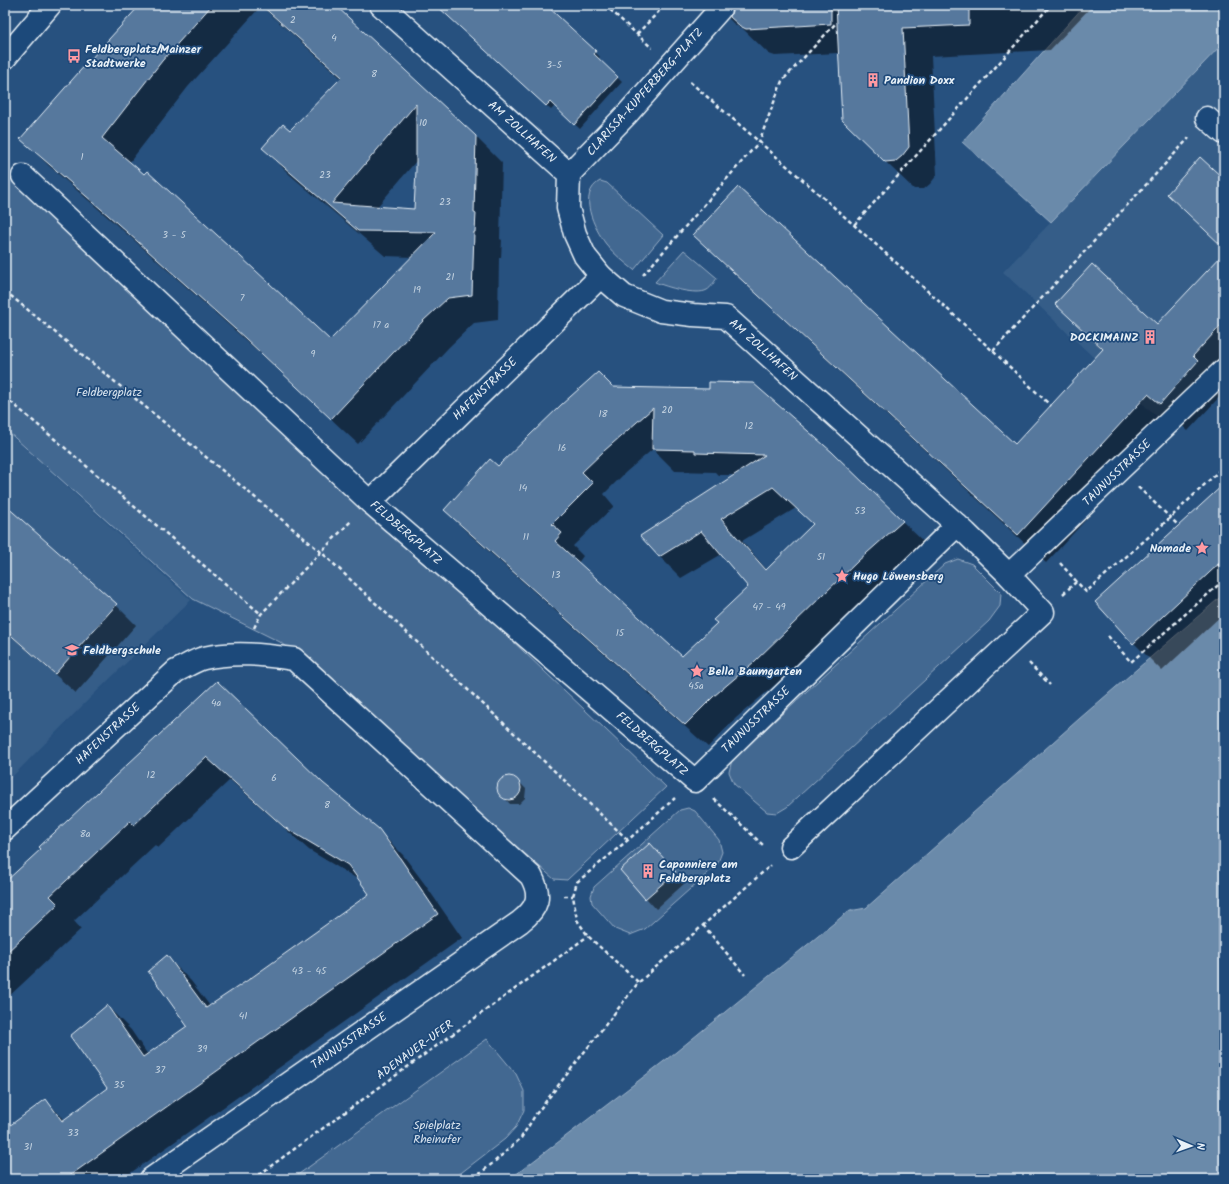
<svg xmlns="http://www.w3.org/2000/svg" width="1229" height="1184" viewBox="0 0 1229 1184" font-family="Kalam,sans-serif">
  <rect width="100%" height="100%" fill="#27517f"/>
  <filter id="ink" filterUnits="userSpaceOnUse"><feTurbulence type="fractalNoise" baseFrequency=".025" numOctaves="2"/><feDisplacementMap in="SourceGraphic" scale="8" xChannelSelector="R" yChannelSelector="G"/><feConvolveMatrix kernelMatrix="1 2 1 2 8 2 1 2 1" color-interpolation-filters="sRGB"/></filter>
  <g filter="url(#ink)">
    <g fill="#355d88">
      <path d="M 1224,42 L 1224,364 L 1164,424 L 1003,272 Z"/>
      <path d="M 5,430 L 191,600 L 89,699 L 5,784 Z"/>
    </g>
    <g fill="#436891" stroke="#96acc4">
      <path d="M 17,171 L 360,496 L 666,787 L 567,880 L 554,879 L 280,642 L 193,599 L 5,429 L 5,185 Z"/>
      <path d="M 600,181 L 607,183 L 663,235 L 634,270 C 624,262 614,254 606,244 C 594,228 577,194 600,181 Z"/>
      <path d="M 684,250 L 717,278 C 714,282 711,288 707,290 C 697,296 666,287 655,282 Z"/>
      <path d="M 958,559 L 972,564 L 1001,593 L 1000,606 L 989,621 L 787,807 L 777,813 L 767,812 L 734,784 L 729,772 L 732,760 L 945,564 Z"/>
      <path d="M 688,808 L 695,811 L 719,840 L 722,852 L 717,865 L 645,929 L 630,935 L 615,929 L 592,903 L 591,896 L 594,887 L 680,810 Z"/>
      <path d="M 487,1039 L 516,1074 L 524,1091 L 524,1110 L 516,1127 L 505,1139 L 453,1179 L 292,1179 Z"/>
    </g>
    <g fill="#6b8aaa" stroke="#9db3c9">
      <path d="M 1085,5 L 1224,5 L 1224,42 L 1051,222 L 962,142 Z"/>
      <path d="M 1224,594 L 1224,1179 L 510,1179 L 676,1052 L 850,910 L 855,910 L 866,908 L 1079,719 Z"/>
    </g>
    <g fill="#0007" fill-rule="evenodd">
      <path d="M 141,5 L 334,5 L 476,137 L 502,163 L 500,239 L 502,240 L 501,258 L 499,258 L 498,320 L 474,323 L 449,347 L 358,444 L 272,364 L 135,241 L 48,165 L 22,139 ZM 261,6 L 342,79 L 290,132 L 263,148 L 289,174 L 385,256 L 413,257 L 330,341 L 129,163 L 188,87 ZM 417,160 L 415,210 L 377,207 Z"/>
      <path d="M 437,5 L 544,5 L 595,52 L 600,57 L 598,59 L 622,82 L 580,129 L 555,106 L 551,110 Z"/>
      <path d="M 716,5 L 1090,5 L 1090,8 L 1050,50 L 931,56 L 937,175 L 930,184 L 924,189 L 914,189 L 871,148 L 839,53 L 775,56 L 769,54 L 741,27 L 740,28 L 733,23 Z"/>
      <path d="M 1224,181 L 1224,248 L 1168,194 Z"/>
      <path d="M 695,235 L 1015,446 L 1103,350 L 1056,304 L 1157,326 L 1224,254 L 1224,381 L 1221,385 L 1224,388 L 1224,392 L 1188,431 L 1177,421 L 1046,563 L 723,263 Z"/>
      <path d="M 613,388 L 831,453 L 925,543 L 880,583 L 776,684 L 736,718 L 708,747 L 467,532 L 445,510 L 498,467 ZM 653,449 L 675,471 L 715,472 L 718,475 L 735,475 L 659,556 L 681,578 L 722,554 L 749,587 L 718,624 L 682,657 L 578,563 L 583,556 L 573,546 L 614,506 L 604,494 L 626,472 ZM 796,508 L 814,525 L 767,570 L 742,541 Z"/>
      <path d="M 1224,486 L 1224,613 L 1162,671 L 1134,643 Z"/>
      <path d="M 5,506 L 116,605 L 136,625 L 76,693 L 11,636 L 5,642 Z"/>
      <path d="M 217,683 L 323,783 L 378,830 L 403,855 L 424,883 L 462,938 L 122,1179 L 5,1179 L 5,1130 L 46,1101 L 65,1120 L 109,1089 L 107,1006 L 131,1030 L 148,1055 L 189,1026 L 167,957 L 191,981 L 210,1006 L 370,894 L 361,881 L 309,850 L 230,780 L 158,848 L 155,845 L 74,921 L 81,929 L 5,1000 L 5,883 Z"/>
      <path d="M 505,777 L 514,777 L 526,789 L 525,798 L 519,804 L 510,804 L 499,792 L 499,783 Z"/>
      <path d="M 650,844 L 685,883 L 656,909 L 621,870 Z"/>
    </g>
    <g fill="#57789d" stroke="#e8f1f8" fill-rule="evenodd">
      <path d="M 140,5 L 212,5 L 162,61 L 102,138 L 144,174 L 147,171 L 240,256 L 330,340 L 436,232 L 358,231 L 262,148 L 283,124 L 290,130 L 342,77 L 261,5 L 335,5 L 476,136 L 474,213 L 476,213 L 475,232 L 474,232 L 472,295 L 448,298 L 423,321 L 331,419 L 245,338 L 108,215 L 20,139 L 79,72 ZM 416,104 L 416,170 L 414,209 L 332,203 Z"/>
      <path d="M 436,5 L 546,5 L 596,51 L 594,54 L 618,77 L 574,125 L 550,102 L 546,106 Z"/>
      <path d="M 732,5 L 831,5 L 831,24 L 746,29 L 740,26 L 730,17 L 732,11 Z"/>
      <path d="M 836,5 L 969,5 L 969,25 L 903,28 L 909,147 L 902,156 L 896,161 L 885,162 L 842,120 Z"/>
      <path d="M 1200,157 L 1224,179 L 1224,248 L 1167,194 Z"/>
      <path d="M 738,187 L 1015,444 L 1103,349 L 1055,304 L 1092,264 L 1157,324 L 1224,253 L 1224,322 L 1193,356 L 1198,361 L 1160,404 L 1148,394 L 1018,535 L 693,235 Z"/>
      <path d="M 598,372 L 613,387 L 709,389 L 709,382 L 753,383 L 832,452 L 903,521 L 858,561 L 754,662 L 714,696 L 685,725 L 444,510 L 490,459 L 498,466 L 561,405 ZM 653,408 L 652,449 L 695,450 L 695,453 L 765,455 L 640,536 L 659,557 L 701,531 L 748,587 L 713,620 L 717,623 L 682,656 L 555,541 L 562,533 L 552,524 L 593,483 L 582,472 L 604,451 ZM 773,487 L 813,524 L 766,570 L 721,519 Z"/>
      <path d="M 1224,484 L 1224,559 L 1133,644 L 1095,602 Z"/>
      <path d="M 5,505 L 117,604 L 55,674 L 5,630 Z"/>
      <path d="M 217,681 L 323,783 L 379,829 L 400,858 L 438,914 L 65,1179 L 5,1179 L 5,1129 L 46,1099 L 62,1121 L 107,1088 L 70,1036 L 88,1021 L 107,1005 L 143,1057 L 187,1026 L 148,971 L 167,955 L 206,1008 L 248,980 L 369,894 L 348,865 L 284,827 L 206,757 L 134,825 L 130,821 L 50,896 L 58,904 L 5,954 L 5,882 L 41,849 L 39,847 Z"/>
      <circle cx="509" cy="788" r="12"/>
      <path d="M 650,843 L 676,872 L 645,899 L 620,870 Z"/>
    </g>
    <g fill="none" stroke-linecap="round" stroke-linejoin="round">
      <defs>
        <g id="minor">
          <path d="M 381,5 L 569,174 L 568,208 L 575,234 L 585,256 L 601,276 L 624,296 L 661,311 L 693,315 L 726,317 L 966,533 L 1009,575 L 1043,612 L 791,847"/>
          <path d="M 1207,118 L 1224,133"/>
          <path d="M 569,174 L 628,113 L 720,9"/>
          <path d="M 23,176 L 370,502 L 695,781 L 957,525"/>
          <path d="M 370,502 L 601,276"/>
          <path d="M 1009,575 L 1224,370"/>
          <path d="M 5,829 L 176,671 C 185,667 195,660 204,658 C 234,651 265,655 294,659 L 531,876 C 542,896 538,908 520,922 L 151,1179"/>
        </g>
        <path id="major" d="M 5,58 L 50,5"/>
      </defs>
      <use href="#minor" stroke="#e8f1f8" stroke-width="25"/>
      <use href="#major" stroke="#e8f1f8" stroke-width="25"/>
      <g stroke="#e8f1f8" stroke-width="2.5" stroke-dasharray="4 3" stroke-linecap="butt">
        <path d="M 605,5 L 652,48"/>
        <path d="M 637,34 L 665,5"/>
        <path d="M 690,82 C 812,187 934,294 1051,406"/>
        <path d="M 854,225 L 1051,5"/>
        <path d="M 643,275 L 759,142 L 782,81 L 836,23"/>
        <path d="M 5,291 L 321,552 L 628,840"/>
        <path d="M 993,351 L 1189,138"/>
        <path d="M 5,397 L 261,614"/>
        <path d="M 1138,487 L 1178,525"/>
        <path d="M 1060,563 L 1086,592 L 1170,518 L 1224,466"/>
        <path d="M 1218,564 L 1224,571"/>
        <path d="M 1063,594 L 1076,582"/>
        <path d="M 254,628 L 261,614 L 351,521"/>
        <path d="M 1108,636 L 1131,662 L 1224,580"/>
        <path d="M 1029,663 L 1050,685"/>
        <path d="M 714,799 L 764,846"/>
        <path d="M 564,896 L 573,896"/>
        <path d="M 703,925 L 745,975"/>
        <path d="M 638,982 L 588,936 L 577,920 L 573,896 L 577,882 L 628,840 L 675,798"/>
        <path d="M 253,1179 L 588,936"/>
        <path d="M 473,1179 L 493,1163 L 521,1138 L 536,1114 L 638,983 L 771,865"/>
      </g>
      <use href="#minor" stroke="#1f4a7a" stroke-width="22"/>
      <use href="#major" stroke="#1f4a7a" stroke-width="22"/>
    </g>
  </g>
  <defs>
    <symbol id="bus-bare" viewBox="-9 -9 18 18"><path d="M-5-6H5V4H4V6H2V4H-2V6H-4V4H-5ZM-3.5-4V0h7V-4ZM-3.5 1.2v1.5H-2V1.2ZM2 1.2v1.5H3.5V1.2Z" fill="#ff9aa2" stroke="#1f4a7a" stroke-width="2.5" paint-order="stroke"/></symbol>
    <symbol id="building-bare" viewBox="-9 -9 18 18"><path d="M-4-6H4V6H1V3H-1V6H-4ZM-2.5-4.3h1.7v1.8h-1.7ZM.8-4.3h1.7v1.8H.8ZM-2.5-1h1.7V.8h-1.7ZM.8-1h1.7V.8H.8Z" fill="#ff9aa2" stroke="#1f4a7a" stroke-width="2.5" paint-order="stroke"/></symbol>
    <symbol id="sight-bare" viewBox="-9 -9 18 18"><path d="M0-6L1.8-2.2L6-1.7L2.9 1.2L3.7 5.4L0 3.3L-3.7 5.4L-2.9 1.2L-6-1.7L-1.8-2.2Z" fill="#ff9aa2" stroke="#1f4a7a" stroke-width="2.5" paint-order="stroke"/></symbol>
    <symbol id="school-bare" viewBox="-9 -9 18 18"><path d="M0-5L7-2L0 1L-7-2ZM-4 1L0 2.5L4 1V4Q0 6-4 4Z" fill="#ff9aa2" stroke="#1f4a7a" stroke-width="2.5" paint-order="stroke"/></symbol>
  </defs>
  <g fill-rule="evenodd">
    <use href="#bus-bare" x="64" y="46" width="20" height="20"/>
    <use href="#building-bare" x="863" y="70" width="20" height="20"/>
    <use href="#building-bare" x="1140" y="327" width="20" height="20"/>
    <use href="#sight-bare" x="1192" y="538" width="20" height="20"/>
    <use href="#sight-bare" x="832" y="566" width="20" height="20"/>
    <use href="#school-bare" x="62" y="640" width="20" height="20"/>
    <use href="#sight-bare" x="687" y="661" width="20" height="20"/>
    <use href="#building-bare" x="638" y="861" width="20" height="20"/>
  </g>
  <g text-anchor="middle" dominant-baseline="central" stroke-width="3.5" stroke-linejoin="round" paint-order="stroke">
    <g font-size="10" fill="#c4d3e1">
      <text x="293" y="20">2</text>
      <text x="334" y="38">4</text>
      <text x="554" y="65">3-5</text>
      <text x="374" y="74">8</text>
      <text x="423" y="123">10</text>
      <text x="82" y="157">1</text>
      <text x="325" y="175">23</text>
      <text x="445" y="202">23</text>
      <text x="174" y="235">3 - 5</text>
      <text x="450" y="277">21</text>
      <text x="417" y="290">19</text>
      <text x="242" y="298">7</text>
      <text x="381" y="325">17 a</text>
      <text x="313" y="354">9</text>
      <text x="667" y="410">20</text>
      <text x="603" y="414">18</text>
      <text x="749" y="426">12</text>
      <text x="562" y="448">16</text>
      <text x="523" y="488">14</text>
      <text x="860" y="511">53</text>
      <text x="526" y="537">11</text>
      <text x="821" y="557">51</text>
      <text x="556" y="575">13</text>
      <text x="769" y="607">47 - 49</text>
      <text x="620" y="633">15</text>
      <text x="696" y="686">45a</text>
      <text x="216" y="703">4a</text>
      <text x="151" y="775">12</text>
      <text x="274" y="778">6</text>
      <text x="327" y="805">8</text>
      <text x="85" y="834">8a</text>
      <text x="309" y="971">43 - 45</text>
      <text x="243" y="1016">41</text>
      <text x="202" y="1049">39</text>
      <text x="160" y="1070">37</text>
      <text x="119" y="1085">35</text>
      <text x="73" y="1133">33</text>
      <text x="28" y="1147">31</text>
    </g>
    <g font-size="12" font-weight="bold" fill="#e8f1f8" stroke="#1f4a7a" text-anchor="start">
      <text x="85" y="49">Feldbergplatz/Mainzer<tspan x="85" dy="14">Stadtwerke</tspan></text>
      <text x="884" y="80">Pandion Doxx</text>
      <text x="1139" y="337" text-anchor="end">DOCK1MAINZ</text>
      <text x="1191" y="548" text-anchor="end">Nomade</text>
      <text x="853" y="576">Hugo Löwensberg</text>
      <text x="83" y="650">Feldbergschule</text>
      <text x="708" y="671">Bella Baumgarten</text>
      <text x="659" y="864">Caponniere am<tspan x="659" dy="14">Feldbergplatz</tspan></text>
    </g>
    <g font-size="12" fill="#e8f1f8" stroke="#1f4a7a">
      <text transform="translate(645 92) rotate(-48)">CLARISSA-KUPFERBERG-PLATZ</text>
      <text transform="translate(522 132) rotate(42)">AM ZOLLHAFEN</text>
      <text transform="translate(763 350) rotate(42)">AM ZOLLHAFEN</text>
      <text transform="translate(485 389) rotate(-44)">HAFENSTRASSE</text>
      <text transform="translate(1117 473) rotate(-44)">TAUNUSSTRASSE</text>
      <text transform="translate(406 533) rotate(41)">FELDBERGPLATZ</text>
      <text transform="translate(756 720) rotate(-44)">TAUNUSSTRASSE</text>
      <text transform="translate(108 734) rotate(-43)">HAFENSTRASSE</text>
      <text transform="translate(652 744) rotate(41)">FELDBERGPLATZ</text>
      <text transform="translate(349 1041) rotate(-35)">TAUNUSSTRASSE</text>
      <text transform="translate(415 1050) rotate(-36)">ADENAUER-UFER</text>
    </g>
    <g font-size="12" fill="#d8e3ee" stroke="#1f4a7a">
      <text x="109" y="392">Feldbergplatz</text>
      <text x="437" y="1125">Spielplatz<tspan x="437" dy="14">Rheinufer</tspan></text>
    </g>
  </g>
  <rect width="1229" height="1184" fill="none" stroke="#1f4a7a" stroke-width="20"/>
  <rect x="10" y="10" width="1209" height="1164" fill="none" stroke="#e8f1f8" stroke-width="1.5" filter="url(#ink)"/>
  <g transform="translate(1191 1146) rotate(92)" stroke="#1f4a7a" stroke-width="3" paint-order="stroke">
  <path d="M0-3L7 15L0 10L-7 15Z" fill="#e8f1f8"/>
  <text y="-6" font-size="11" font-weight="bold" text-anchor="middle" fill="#e8f1f8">N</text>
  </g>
</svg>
